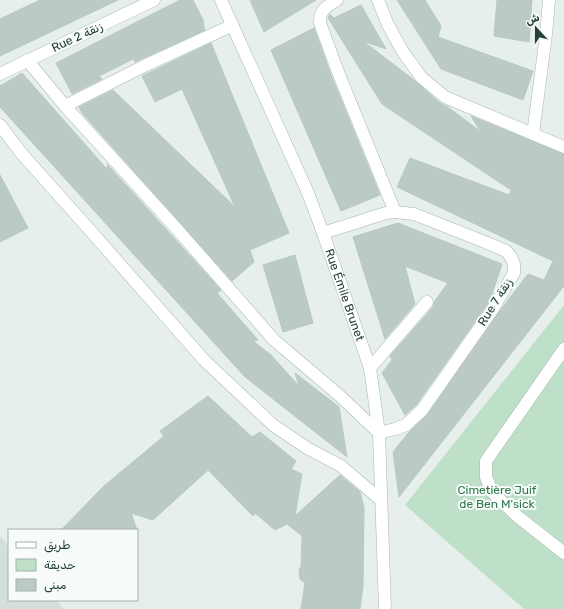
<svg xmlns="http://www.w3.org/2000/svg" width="564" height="609" viewBox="0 0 564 609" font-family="Rubik,'Noto Naskh Arabic',sans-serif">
  <rect width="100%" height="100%" fill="#e6efeb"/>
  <path fill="#d4dfda" d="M 0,536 L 9,546 L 9,600 L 56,600 L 64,609 L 0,609 Z"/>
  <path fill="#bfe0c8" d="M 564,305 L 564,609 L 524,609 L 405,505 Z"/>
  <g fill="#bbcac4" stroke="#b8c9c2">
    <path d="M 40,0 L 118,0 L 0,56 L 0,19 Z"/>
    <path d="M 180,0 L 193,0 L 204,22 L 203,23 L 205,30 L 135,62 L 133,59 L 99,76 L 102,79 L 72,94 L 56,63 Z"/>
    <path d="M 250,0 L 316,0 L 264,32 Z"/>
    <path d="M 397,0 L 425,0 L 441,26 L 438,37 L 533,71 L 523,100 L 441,69 Z"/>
    <path d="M 497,0 L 532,0 L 529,42 L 494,36 Z"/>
    <path d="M 361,5 L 386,49 L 363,41 L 414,80 L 440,103 L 448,107 L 481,132 L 471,116 L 564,154 L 564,286 L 399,497 L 393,452 L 409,432 L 428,414 L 499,312 L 528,274 L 544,280 L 553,261 L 397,187 L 410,158 L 509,195 L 511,190 L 382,104 L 328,18 L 330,14 L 334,18 Z"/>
    <path d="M 314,28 L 331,75 L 380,195 L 341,211 L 271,50 Z"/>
    <path d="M 211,43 L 289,233 L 250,250 L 254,262 L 232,281 L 82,113 L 79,107 L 113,90 L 235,207 L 182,89 L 155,102 L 142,76 Z"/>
    <path d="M 22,73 L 106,168 L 108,166 L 107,164 L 221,290 L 217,293 L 258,340 L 253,341 L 271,355 L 299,386 L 295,373 L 339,407 L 347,457 L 245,377 L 0,107 L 0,86 Z"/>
    <path d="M 0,175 L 28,228 L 0,242 Z"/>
    <path d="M 398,223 L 502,264 L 491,297 L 486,306 L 416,405 L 405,415 L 382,373 L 392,360 L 390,356 L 433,307 L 434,302 L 448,283 L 405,266 L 415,304 L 385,339 L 353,237 Z"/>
    <path d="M 295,255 L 313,323 L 283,332 L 263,265 Z"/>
    <path d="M 208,396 L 252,437 L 260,432 L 296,461 L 291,469 L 302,474 L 295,516 L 340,475 L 360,492 L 364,508 L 363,586 L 360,609 L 301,609 L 305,583 L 300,579 L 299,569 L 301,567 L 302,536 L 287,524 L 275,530 L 255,513 L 253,516 L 208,470 L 153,520 L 131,513 L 137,530 L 61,530 L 104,486 L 164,436 L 160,431 Z"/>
  </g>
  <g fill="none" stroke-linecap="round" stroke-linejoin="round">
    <defs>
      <g id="street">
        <path id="s1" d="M 221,0 L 308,193 L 323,233 L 370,368 L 379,433 L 385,609"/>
        <path d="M 337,0 C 326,7 320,9 320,23 L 338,72 L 395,212"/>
        <path d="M 378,0 L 388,25 L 403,52 L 421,77 L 445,97 L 564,147"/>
        <path d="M 27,60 L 65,106 L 176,228 L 274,340 L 340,396 L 379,433 L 395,429 L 406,425 L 422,410 L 492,310 L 514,273 L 514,264 L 511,257 L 506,251 L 490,244 L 414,214 L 395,212 L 386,213 L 323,233"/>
        <path d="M 0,74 L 154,0"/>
        <path d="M 65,106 L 144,66 L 233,25"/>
        <path d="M 0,125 L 22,154 L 88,228 L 204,360 L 273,425 L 307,448 L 341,466 L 381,500"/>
        <path d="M 533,134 L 546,35 L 549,0"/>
        <path d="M 564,349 L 486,461 L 486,477 L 492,492 L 517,516 L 564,553"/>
        <path d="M 370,368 L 427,302"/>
      </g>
    </defs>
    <use href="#street" stroke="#a8b8b2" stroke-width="13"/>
    <use href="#street" stroke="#fff" stroke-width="12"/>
  </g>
  <g text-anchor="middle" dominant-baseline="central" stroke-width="4" stroke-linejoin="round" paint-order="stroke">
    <g font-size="12" fill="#24423a" stroke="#f7fbf9">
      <text transform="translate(77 37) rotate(-25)">Rue 2 زنقة</text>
      <text stroke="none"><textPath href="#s1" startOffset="320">Rue Émile Brunet</textPath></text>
      <text transform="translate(495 302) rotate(-58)">Rue 7 زنقة</text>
    </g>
    <g font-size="12" fill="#2d7a4b" stroke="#f7fbf9">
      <text x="497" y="490">Cimetière Juif<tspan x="497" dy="14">de Ben M'sick</tspan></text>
    </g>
  </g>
  <rect x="8" y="529" width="130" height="72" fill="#f7fbf9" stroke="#a3b1ad"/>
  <rect x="16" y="542" width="20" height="6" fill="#ffffff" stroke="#a3b1ad"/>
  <text x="44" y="549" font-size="12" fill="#24423a">طريق</text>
  <rect x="16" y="559" width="20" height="12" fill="#bfe0c8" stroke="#a3b1ad"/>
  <text x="44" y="569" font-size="12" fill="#24423a">حديقة</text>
  <rect x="16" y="579" width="20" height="12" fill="#bbcac4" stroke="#a3b1ad"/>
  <text x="44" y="589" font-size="12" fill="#24423a">مبنى</text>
  <g transform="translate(536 28) rotate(339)" stroke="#f7fbf9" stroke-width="3" paint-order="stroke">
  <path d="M0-3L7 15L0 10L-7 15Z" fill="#24423a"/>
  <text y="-6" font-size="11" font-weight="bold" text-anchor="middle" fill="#24423a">ش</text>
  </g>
</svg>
